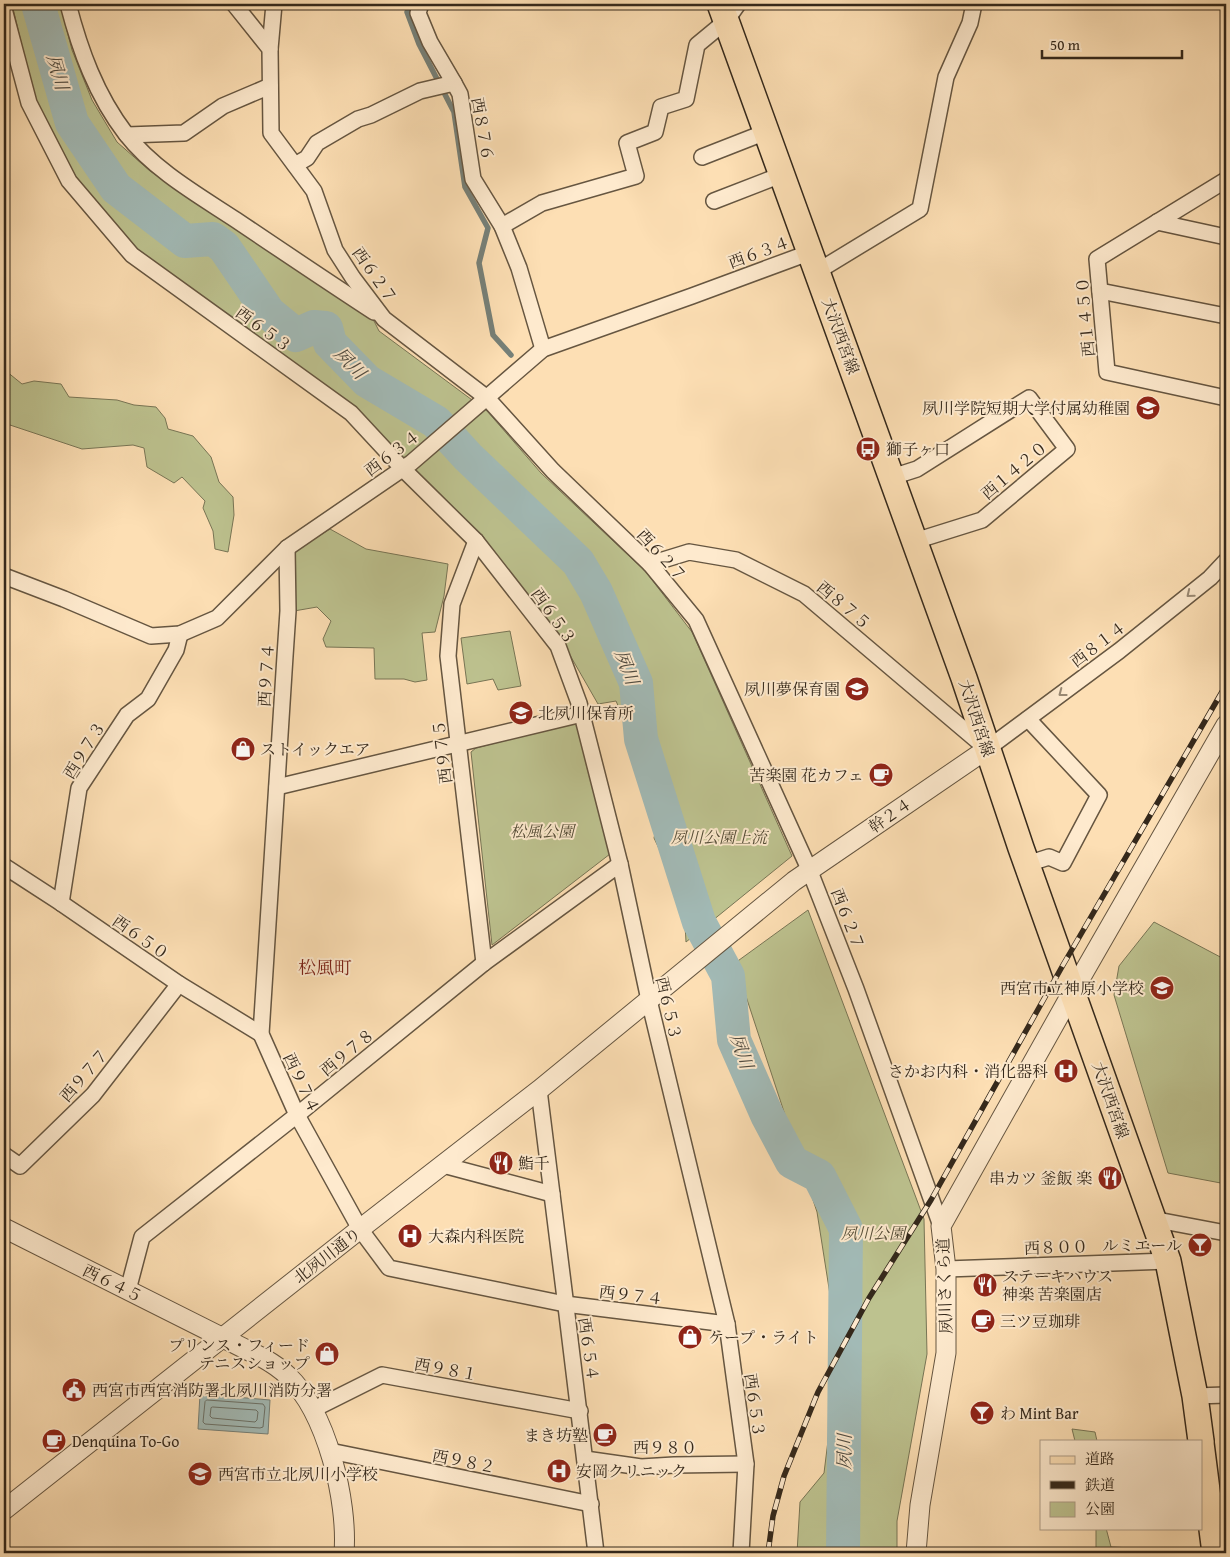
<svg xmlns="http://www.w3.org/2000/svg" width="1230" height="1557" viewBox="0 0 1230 1557" font-family="'Gentium Book Plus','Noto Serif JP',serif">
  <rect width="100%" height="100%" fill="#fddfb4"/>
  <filter id="stains"><feTurbulence type="fractalNoise" baseFrequency=".004" numOctaves="4"/><feColorMatrix values="0 0 0 0 .2 0 0 0 0 .09 0 0 0 0 .02 0 0 0 .5 -.17"/></filter>
  <radialGradient id="worn" r=".72"><stop offset=".6" stop-color="#630" stop-opacity="0"/><stop offset="1" stop-color="#630" stop-opacity=".3"/></radialGradient>
  <g fill="#bdc28f" stroke="#787555">
    <path d="M 12,4 L 60,4 L 72,50 L 92,100 L 117,142 L 150,171 L 374,321 L 379,331 L 487,411 L 541,473 L 646,572 L 692,632 L 792,856 L 686,942 C 685,904 670,872 654,838 L 657,825 L 634,742 L 616,701 L 598,704 L 563,643 L 356,412 L 138,250 L 76,177 L 34,97 Z"/>
    <path d="M 1226,344 L 1226,387 L 1224,386 L 1221,357 Z"/>
    <path d="M 4,371 L 6,371 L 22,384 L 34,381 L 61,384 L 69,397 L 117,400 L 134,405 L 156,407 L 165,418 L 168,429 L 193,436 L 211,457 L 219,482 L 233,497 L 234,515 L 228,552 L 215,549 L 213,531 L 203,508 L 205,501 L 182,477 L 174,483 L 147,467 L 144,448 L 133,445 L 82,449 L 4,423 Z"/>
    <path d="M 330,529 L 366,549 L 448,564 L 444,596 L 435,632 L 422,633 L 427,680 L 415,682 L 404,679 L 375,679 L 374,648 L 326,647 L 323,639 L 331,621 L 317,607 L 294,611 L 295,551 Z"/>
    <path d="M 510,631 L 521,686 L 498,690 L 493,679 L 467,684 L 461,638 Z"/>
    <path d="M 576,722 L 579,730 L 610,854 L 492,945 L 471,752 L 476,748 Z"/>
    <path d="M 808,910 L 924,1219 L 927,1354 L 897,1521 L 897,1553 L 797,1553 L 800,1502 L 824,1473 L 839,1352 L 817,1212 L 735,963 Z"/>
    <path d="M 1154,922 L 1226,960 L 1226,1184 L 1168,1173 L 1114,995 L 1119,966 Z"/>
    <path d="M 1072,1429 L 1095,1432 L 1097,1441 L 1075,1441 Z"/>
    <path d="M 1096,1528 L 1106,1528 L 1111,1547 L 1181,1550 L 1181,1553 L 1096,1553 Z"/>
  </g>
  <path fill="#a2bab6" stroke="#768078" d="M 200,1394 L 270,1400 L 268,1434 L 198,1429 Z"/>
  <g fill="none" stroke-linecap="round" stroke-linejoin="round">
    <g stroke="#6b7168" stroke-width="1">
      <path d="M 207,1400 L 263,1404 L 265,1407 L 263,1427 L 260,1428 L 205,1424 L 203,1422 L 205,1402 Z"/>
      <path d="M 213,1407 L 256,1410 L 258,1412 L 257,1420 L 255,1422 L 212,1418 L 210,1416 L 211,1408 Z"/>
    </g>
    <path stroke="#768078" stroke-width="5.5" d="M 411,4 L 407,12 L 419,44 L 454,112 L 465,187 L 488,228 L 479,263 L 493,335 L 511,355"/>
    <path stroke="#a2bab6" stroke-width="34" d="M 38,4 L 72,123 L 116,188 L 185,241 L 213,239 L 224,247 L 269,313 L 296,335 L 314,327 L 326,328 L 330,343 L 367,381 L 436,422 L 468,457 L 578,562 L 596,592 L 636,683 L 641,739 L 699,922 L 728,976 L 734,1040 L 767,1115 L 792,1162 L 819,1176 L 846,1229 L 843,1553"/>
    <defs>
      <g id="minor">
        <path d="M 68,4 C 80,50 96,95 126,134 C 154,170 198,195 236,220 C 282,251 328,282 374,312"/>
        <path d="M 234,4 L 270,49 L 271,133 L 314,191 L 335,250 L 353,278 L 384,319 L 487,398 L 553,471 L 650,564 L 696,620 L 809,869 L 856,989 L 941,1226"/>
        <path d="M 421,4 L 418,13 L 430,42 L 454,83"/>
        <path d="M 4,9 L 29,103 L 69,181 L 132,255 L 351,413 L 403,469 L 476,541 L 558,646 L 579,703 L 620,864 L 649,1000 L 727,1324 L 746,1464 L 741,1553"/>
        <path d="M 270,49 L 274,4"/>
        <path d="M 127,135 L 184,133 L 223,106 L 270,86"/>
        <path d="M 702,157 L 766,132"/>
        <path d="M 295,165 L 307,158 L 317,143 L 358,119 L 371,115 L 420,91 L 454,83 L 460,94 L 473,179 L 502,226 L 519,268 L 543,349"/>
        <path d="M 1226,180 L 1097,259 L 1107,372 L 1226,398"/>
        <path d="M 714,201 L 781,175"/>
        <path d="M 1157,222 L 1226,237"/>
        <path d="M 502,226 L 542,203 L 636,176 L 627,143 L 655,132 L 661,107 L 686,99 L 697,45 L 726,21 L 738,4"/>
        <path d="M 818,271 L 920,209 L 946,77 L 970,23 L 974,4"/>
        <path d="M 1100,291 L 1226,316"/>
        <path d="M 892,477 L 917,469 L 1029,398 L 1067,449 L 982,520 L 915,541"/>
        <path d="M 476,541 L 452,604 L 448,656 L 484,963"/>
        <path d="M 287,548 L 288,611 L 285,656 L 261,1034 L 297,1115 L 360,1229 L 389,1268 L 565,1304 L 727,1324"/>
        <path d="M 650,564 L 689,552 L 736,560 L 804,594 L 987,749 L 1119,651 L 1210,578 L 1226,561"/>
        <path d="M 4,576 L 64,599 L 151,636 L 180,634 L 217,618 L 287,548 L 411,463 L 543,349 L 692,296 L 811,252"/>
        <path d="M 277,787 L 582,714"/>
        <path d="M 1027,864 L 1049,857 L 1063,863 L 1099,795 L 1028,719"/>
        <path d="M 4,866 L 61,903 L 179,984 L 261,1034"/>
        <path d="M 61,903 L 79,788 L 127,715 L 148,699 L 176,650 L 180,634"/>
        <path d="M 539,1090 C 558,1244 578,1399 596,1553"/>
        <path d="M 4,1155 L 20,1166 L 93,1095 L 179,984"/>
        <path d="M 443,1165 L 552,1194"/>
        <path d="M 1152,1219 L 1226,1233"/>
        <path d="M 946,1269 L 1168,1261"/>
        <path d="M 128,1290 L 142,1237 L 297,1115 L 484,963 L 620,864"/>
        <path d="M 1195,1396 L 1226,1395"/>
        <path d="M 312,1410 L 382,1375 L 580,1411"/>
        <path d="M 330,1451 L 591,1504"/>
        <path d="M 585,1459 L 641,1467 L 674,1465 L 746,1464"/>
      </g>
      <g id="tertiary">
        <path d="M 4,1228 L 263,1358 C 272,1363 281,1369 288,1376 C 327,1413 348,1501 344,1553"/>
        <path d="M 4,1510 L 360,1229 L 539,1090 L 794,881 L 987,749"/>
        <path d="M 916,1553 L 920,1505 L 946,1353 L 946,1269 L 941,1226 L 1073,991 L 1226,725"/>
      </g>
      <g id="primary">
        <path d="M 720,4 L 964,678 L 1021,848 L 1168,1261 L 1195,1396 L 1201,1441"/>
        <path d="M 1201,1443 L 1215,1553"/>
      </g>
    </defs>
    <use href="#minor" stroke="#665641" stroke-width="18"/>
    <use href="#tertiary" stroke="#665641" stroke-width="21"/>
    <use href="#primary" stroke="#34281b" stroke-width="28"/>
    <use href="#minor" stroke="#feeace" stroke-width="15"/>
    <use href="#tertiary" stroke="#feeace" stroke-width="19"/>
    <use href="#primary" stroke="#fddfb4" stroke-width="25"/>
    <defs>
      <path id="rail" d="M 768,1553 L 773,1516 L 784,1476 L 818,1392 L 869,1298 L 931,1200 L 1063,965 L 1226,685"/>
    </defs>
    <use href="#rail" stroke="#34281b" stroke-width="5.5"/>
    <use href="#rail" stroke="#feeace" stroke-width="4" stroke-dasharray="11" stroke-linecap="butt"/>
  </g>
  <defs><path id="oneway-chevron" d="M-2-3.5L2.5 0L-2 3.5" fill="none" stroke-width="1.6" stroke-linecap="round" stroke-linejoin="round" transform="scale(1.25)"/></defs>
  <g stroke="#998974">
    <use href="#oneway-chevron" transform="translate(1190 594) rotate(141)"/>
    <use href="#oneway-chevron" transform="translate(1062 693) rotate(143)"/>
  </g>
  <defs>
    <symbol id="school-disc" viewBox="-11 -11 22 22"><circle r="9.5" fill="#8f2418" stroke="#feeace"/><path d="M0-5L7-2L0 1L-7-2ZM-4 1L0 2.5L4 1V4Q0 6-4 4Z" fill="#fff"/></symbol>
    <symbol id="bus-disc" viewBox="-11 -11 22 22"><circle r="9.5" fill="#8f2418" stroke="#feeace"/><path d="M-5-6H5V4H4V6H2V4H-2V6H-4V4H-5ZM-3.5-4V0h7V-4ZM-3.5 1.2v1.5H-2V1.2ZM2 1.2v1.5H3.5V1.2Z" fill="#fff"/></symbol>
    <symbol id="shop-disc" viewBox="-11 -11 22 22"><circle r="9.5" fill="#8f2418" stroke="#feeace"/><path d="M-5-2.5h2.3a2.7 3.5 0 0 1 5.4 0H5L5.5 6h-11ZM-1.5-2.5h3a1.5 2.3 0 0 0-3 0Z" fill="#fff"/></symbol>
    <symbol id="cafe-disc" viewBox="-11 -11 22 22"><circle r="9.5" fill="#8f2418" stroke="#feeace"/><path d="M-5.5-4.5H6V0H3Q3 3.5 0 3.5H-2.5Q-5.5 3.5-5.5 0ZM3-3.2v2h1.7v-2ZM-6 4.5H4V6H-6Z" fill="#fff"/></symbol>
    <symbol id="hospital-disc" viewBox="-11 -11 22 22"><circle r="9.5" fill="#8f2418" stroke="#feeace"/><path d="M-5-5h3v3.5h4V-5h3V5h-3V1.5h-4V5h-3Z" fill="#fff"/></symbol>
    <symbol id="restaurant-disc" viewBox="-11 -11 22 22"><circle r="9.5" fill="#8f2418" stroke="#feeace"/><path d="M-5-6h1v4h1v-4h1v4h1v-4h1v5L-1.5 .5V6h-2V.5L-5-1ZM5-6V6H3V1.5H1.5Q1.5-4 5-6Z" fill="#fff"/></symbol>
    <symbol id="bar-disc" viewBox="-11 -11 22 22"><circle r="9.5" fill="#8f2418" stroke="#feeace"/><path d="M-6-5H6L.8 .8V4.5H3.5V6h-7V4.5H-.8V.8Z" fill="#fff"/></symbol>
    <symbol id="civic-disc" viewBox="-11 -11 22 22"><circle r="9.5" fill="#8f2418" stroke="#feeace"/><path d="M-.6-6.5H3V-4.5H.6V-3L4-1V1h2V6H-6V1h2V-1L-.6-3ZM-1.2 2.5V6h2.4V2.5Z" fill="#fff"/></symbol>
  </defs>
  <g fill-rule="evenodd">
    <use href="#school-disc" x="1134" y="394" width="28" height="28"/>
    <use href="#bus-disc" x="854" y="435" width="28" height="28"/>
    <use href="#school-disc" x="843" y="675" width="28" height="28"/>
    <use href="#school-disc" x="507" y="699" width="28" height="28"/>
    <use href="#shop-disc" x="229" y="735" width="28" height="28"/>
    <use href="#cafe-disc" x="867" y="761" width="28" height="28"/>
    <use href="#school-disc" x="1148" y="974" width="28" height="28"/>
    <use href="#hospital-disc" x="1052" y="1057" width="28" height="28"/>
    <use href="#restaurant-disc" x="487" y="1149" width="28" height="28"/>
    <use href="#restaurant-disc" x="1096" y="1164" width="28" height="28"/>
    <use href="#hospital-disc" x="396" y="1222" width="28" height="28"/>
    <use href="#bar-disc" x="1186" y="1231" width="28" height="28"/>
    <use href="#restaurant-disc" x="971" y="1271" width="28" height="28"/>
    <use href="#cafe-disc" x="969" y="1307" width="28" height="28"/>
    <use href="#shop-disc" x="676" y="1323" width="28" height="28"/>
    <use href="#shop-disc" x="313" y="1340" width="28" height="28"/>
    <use href="#civic-disc" x="60" y="1376" width="28" height="28"/>
    <use href="#bar-disc" x="968" y="1399" width="28" height="28"/>
    <use href="#cafe-disc" x="591" y="1421" width="28" height="28"/>
    <use href="#cafe-disc" x="40" y="1427" width="28" height="28"/>
    <use href="#hospital-disc" x="545" y="1457" width="28" height="28"/>
    <use href="#school-disc" x="186" y="1460" width="28" height="28"/>
  </g>
  <g text-anchor="middle" dominant-baseline="central" stroke-width="4" stroke-linejoin="round" paint-order="stroke">
    <g font-size="16" fill="#34281b" stroke="#feeace">
      <text transform="translate(483 129) rotate(80)">西８７６</text>
      <text transform="translate(759 252) rotate(-20)">西６３４</text>
      <text transform="translate(375 275) rotate(55)">西６２７</text>
      <text transform="translate(1085 317) rotate(-95)">西１４５０</text>
      <text transform="translate(264 329) rotate(36)">西６５３</text>
      <text transform="translate(841 336) rotate(70)">大沢西宮線</text>
      <text transform="translate(392 453) rotate(-37)">西６３４</text>
      <text transform="translate(1014 470) rotate(-40)">西１４２０</text>
      <text transform="translate(662 555) rotate(48)">西６２７</text>
      <text transform="translate(844 605) rotate(40)">西８７５</text>
      <text transform="translate(554 616) rotate(55)">西６５３</text>
      <text transform="translate(1098 644) rotate(-37)">西８１４</text>
      <text transform="translate(266 675) rotate(-86)">西９７４</text>
      <text transform="translate(977 718) rotate(72)">大沢西宮線</text>
      <text transform="translate(84 750) rotate(-58)">西９７３</text>
      <text transform="translate(442 752) rotate(-97)">西９７５</text>
      <text transform="translate(890 815) rotate(-34)">幹２４</text>
      <text transform="translate(848 919) rotate(69)">西６２７</text>
      <text transform="translate(141 937) rotate(35)">西６５０</text>
      <text transform="translate(669 1008) rotate(77)">西６５３</text>
      <text transform="translate(347 1052) rotate(-39)">西９７８</text>
      <text transform="translate(84 1075) rotate(-49)">西９７７</text>
      <text transform="translate(302 1083) rotate(65)">西９７４</text>
      <text transform="translate(1111 1100) rotate(71)">大沢西宮線</text>
      <text transform="translate(1056 1247) rotate(-2)">西８００</text>
      <text transform="translate(327 1255) rotate(-38)">北夙川通り</text>
      <text transform="translate(113 1283) rotate(26)">西６４５</text>
      <text transform="translate(944 1286) rotate(-92)">夙川さくら道</text>
      <text transform="translate(631 1295) rotate(7)">西９７４</text>
      <text transform="translate(589 1349) rotate(82)">西６５４</text>
      <text transform="translate(446 1369) rotate(10)">西９８１</text>
      <text transform="translate(755 1405) rotate(82)">西６５３</text>
      <text x="665" y="1447">西９８０</text>
      <text transform="translate(464 1461) rotate(11)">西９８２</text>
    </g>
    <g font-size="16" fill="#34281b" stroke="#feeace" text-anchor="start">
      <text x="1130" y="408" text-anchor="end">夙川学院短期大学付属幼稚園</text>
      <text x="886" y="449">獅子ヶ口</text>
      <text x="840" y="689" text-anchor="end">夙川夢保育園</text>
      <text x="538" y="713">北夙川保育所</text>
      <text x="260" y="749">ストイックエア</text>
      <text x="864" y="775" text-anchor="end">苦楽園 花カフェ</text>
      <text x="1144" y="988" text-anchor="end">西宮市立神原小学校</text>
      <text x="1048" y="1071" text-anchor="end">さかお内科・消化器科</text>
      <text x="518" y="1163">鮨千</text>
      <text x="1092" y="1178" text-anchor="end">串カツ 釜飯 楽</text>
      <text x="428" y="1236">大森内科医院</text>
      <text x="1182" y="1245" text-anchor="end">ルミエール</text>
      <text x="1002" y="1276">ステーキハウス<tspan x="1002" dy="18">神楽 苦楽園店</tspan></text>
      <text x="1000" y="1321">三ツ豆珈琲</text>
      <text x="708" y="1337">ケープ・ライト</text>
      <text x="310" y="1345" text-anchor="end">プリンス・フィード<tspan x="310" dy="18">テニスショップ</tspan></text>
      <text x="92" y="1390">西宮市西宮消防署北夙川消防分署</text>
      <text x="1000" y="1413">わ Mint Bar</text>
      <text x="588" y="1435" text-anchor="end">まき坊塾</text>
      <text x="72" y="1441">Denquina To-Go</text>
      <text x="576" y="1471">安岡クリニック</text>
      <text x="218" y="1474">西宮市立北夙川小学校</text>
    </g>
    <g font-size="16" font-style="italic" fill="#564e38" stroke="#feeace">
      <text x="542" y="831">松風公園</text>
      <text x="719" y="837">夙川公園上流</text>
      <text x="873" y="1233">夙川公園</text>
    </g>
    <g font-size="18" font-style="italic" fill="#504c42" stroke="#feeace">
      <text transform="translate(58 72) rotate(74)">夙川</text>
      <text transform="translate(350 363) rotate(45)">夙川</text>
      <text transform="translate(627 667) rotate(69)">夙川</text>
      <text transform="translate(742 1051) rotate(71)">夙川</text>
      <text transform="translate(844 1452) rotate(-89)">夙川</text>
    </g>
    <g font-size="18" fill="#7a1f14" stroke="#feeace">
      <text x="325" y="967">松風町</text>
    </g>
  </g>
  <rect width="1230" height="1557" fill="none" stroke="#fddfb4" stroke-width="20"/>
  <rect x="5" y="5" width="1220" height="1547" fill="none" stroke="#34281b" stroke-width="2.5"/>
  <rect x="10" y="10" width="1210" height="1537" fill="none" stroke="#34281b"/>
  <rect x="1040" y="1440" width="162" height="90" fill="#feeace" stroke="#ad9c86"/>
  <rect x="1050" y="1456" width="25" height="8" fill="#fddfb4" stroke="#ad9c86"/>
  <text x="1085" y="1464" font-size="15" fill="#34281b">道路</text>
  <rect x="1050" y="1481" width="25" height="8" fill="#34281b" stroke="#ad9c86"/>
  <text x="1085" y="1490" font-size="15" fill="#34281b">鉄道</text>
  <rect x="1050" y="1502" width="25" height="15" fill="#bdc28f" stroke="#ad9c86"/>
  <text x="1085" y="1514" font-size="15" fill="#34281b">公園</text>
  <path d="M1042 50v8h140v-8" fill="none" stroke="#34281b" stroke-width="2.5"/>
  <text x="1050" y="50" font-size="15" fill="#34281b" stroke="#feeace" stroke-width="4" paint-order="stroke">50 m</text>
  <rect width="100%" height="100%" filter="url(#stains)"/>
  <rect width="100%" height="100%" fill="url(#worn)"/>
</svg>
